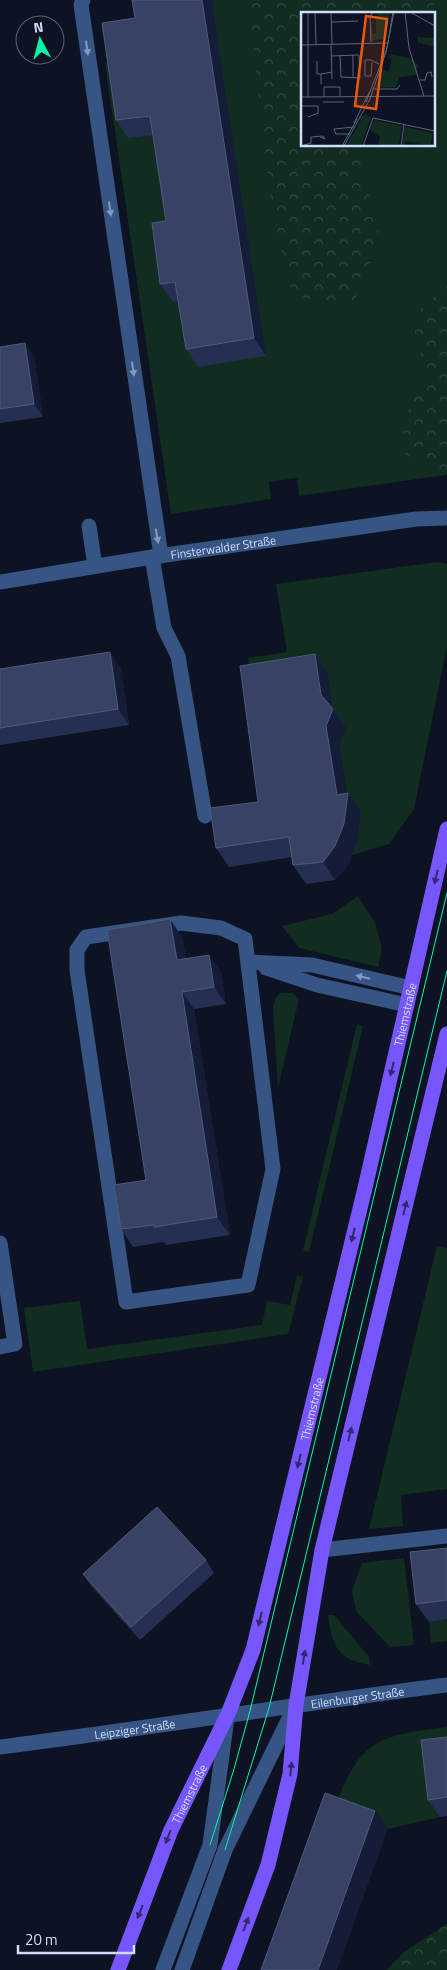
<svg xmlns="http://www.w3.org/2000/svg" width="447" height="1970" viewBox="0 0 447 1970" font-family="'Titillium Web',sans-serif">
  <defs>
    <pattern id="forest-crowns" width="20" height="18" patternUnits="userSpaceOnUse" patternTransform="scale(1.25)"><rect width="20" height="18" fill="#102d20"/><path d="M2 6a3 3 0 1 1 6 0M12 15a3 3 0 1 1 6 0" fill="none" stroke="#324b41"/></pattern>
  </defs>
  <rect width="100%" height="100%" fill="#0d1323"/>
  <g fill="#102d20" fill-rule="evenodd">
    <path d="M 213,0 L 447,0 L 447,474 L 445,475 L 299,496 L 297,478 L 269,482 L 271,499 L 171,514 L 105,63 L 151,56 L 178,239 L 173,302 L 188,300 ZM 302,14 L 433,14 L 433,145 L 302,145 Z"/>
    <path d="M 437,562 L 447,564 L 447,646 L 414,809 L 389,844 L 352,855 L 357,842 L 359,828 L 350,814 L 339,745 L 346,727 L 252,685 L 248,658 L 287,652 L 276,584 Z"/>
    <path d="M 358,896 L 375,923 L 382,948 L 378,967 L 299,948 L 282,926 L 332,914 Z"/>
    <path d="M 281,993 L 292,993 L 299,999 L 278,1088 L 273,1007 L 276,997 Z"/>
    <path d="M 357,1024 L 363,1026 L 309,1252 L 303,1251 Z"/>
    <path d="M 437,1246 L 447,1248 L 447,1489 L 401,1495 L 403,1526 L 369,1529 Z"/>
    <path d="M 297,1275 L 303,1277 L 288,1334 L 33,1372 L 24,1308 L 80,1301 L 87,1349 L 262,1325 L 267,1301 L 290,1305 Z"/>
    <path d="M 404,1558 L 414,1645 L 390,1647 L 356,1611 L 352,1591 L 362,1563 Z"/>
    <path d="M 328,1615 L 334,1615 L 369,1657 L 370,1665 C 337,1660 332,1645 328,1615 Z"/>
    <path d="M 447,1619 L 447,1641 L 431,1643 L 429,1622 Z"/>
    <path d="M 447,1727 L 447,1756 L 440,1817 L 388,1829 L 334,1810 C 358,1741 378,1735 447,1727 Z"/>
  </g>
  <g fill="url(#forest-crowns)">
    <path d="M 248,0 L 440,0 L 424,14 L 302,14 L 302,145 L 356,145 L 380,238 L 354,302 L 293,297 L 271,205 Z"/>
    <path d="M 447,286 L 447,474 L 445,475 L 405,454 L 402,423 L 428,375 L 410,318 Z"/>
    <path d="M 447,1924 L 447,1970 L 387,1970 L 404,1952 Z"/>
  </g>
  <g fill="none" stroke-linecap="round" stroke-linejoin="round">
    <g stroke="#365484" stroke-width="15">
      <path d="M 83,0 L 81,5 L 161,556"/>
      <path d="M 89,526 L 95,566"/>
      <path d="M 152,557 L 164,628 L 178,656 L 205,816"/>
      <path id="s1" d="M 0,582 L 152,557 L 416,519 L 447,518"/>
      <path d="M 181,923 L 221,928 L 245,939 L 273,1169 L 248,1285 L 126,1302 L 77,970 L 77,950 L 86,937 Z"/>
      <path d="M 249,962 L 312,965 L 411,988"/>
      <path d="M 266,968 L 317,985 L 407,1005"/>
      <path d="M 0,1243 L 15,1344 L 0,1347"/>
      <path d="M 322,1550 L 447,1536"/>
      <path id="s2" d="M 0,1747 C 149,1728 298,1704 447,1685"/>
      <path d="M 163,1970 L 210,1845 L 227,1718"/>
      <path d="M 182,1970 L 225,1850 L 295,1706"/>
    </g>
    <g stroke="#7856ff" stroke-width="15">
      <path id="s3" d="M 118,1970 L 171,1830 L 228,1714 L 253,1650 L 365,1188 L 447,829"/>
      <path d="M 229,1970 L 268,1865 L 290,1774 L 296,1705 L 322,1550 L 447,1034"/>
    </g>
    <g stroke="#00faa9" stroke-width="1">
      <path d="M 210,1845 L 234,1769 L 250,1711 L 447,893"/>
      <path d="M 225,1850 L 269,1708 L 447,971"/>
    </g>
  </g>
  <g fill="#252f52">
    <path d="M 132,0 L 213,0 L 212,3 L 266,356 L 198,367 L 186,349 L 178,301 L 173,302 L 160,284 L 166,221 L 153,135 L 128,138 L 116,120 L 135,18 Z"/>
    <path d="M 0,347 L 34,356 L 43,417 L 0,423 Z"/>
    <path d="M 121,668 L 129,725 L 0,745 L 0,669 Z"/>
    <path d="M 328,673 L 333,710 L 346,727 L 339,745 L 346,794 L 361,812 L 357,842 L 348,865 L 335,880 L 306,884 L 293,865 L 292,857 L 229,867 L 216,848 L 258,802 Z"/>
    <path d="M 182,937 L 186,959 L 209,955 L 221,972 L 226,1004 L 194,1009 L 230,1235 L 166,1245 L 164,1242 L 133,1247 L 121,1229 L 146,1180 Z"/>
    <path d="M 447,1548 L 447,1619 L 429,1622 L 416,1604 Z"/>
    <path d="M 206,1560 L 214,1573 L 140,1640 L 92,1587 L 83,1574 Z"/>
    <path d="M 447,1737 L 447,1816 L 440,1817 L 428,1800 Z"/>
  </g>
  <g fill="#141c37">
    <path d="M 202,0 L 213,0 L 212,3 L 266,356 L 254,338 Z"/>
    <path d="M 25,343 L 34,356 L 43,417 L 34,404 Z"/>
    <path d="M 110,652 L 121,668 L 129,725 L 118,709 Z"/>
    <path d="M 315,654 L 328,673 L 333,710 L 346,727 L 339,745 L 347,799 L 348,793 L 361,812 L 357,842 L 348,865 L 335,880 L 323,862 L 337,795 Z"/>
    <path d="M 170,919 L 182,937 L 189,978 L 177,960 Z"/>
    <path d="M 209,955 L 221,972 L 226,1004 L 214,987 Z"/>
    <path d="M 182,992 L 194,1009 L 230,1235 L 217,1217 Z"/>
    <path d="M 375,1811 L 388,1829 L 337,1970 L 318,1970 Z"/>
  </g>
  <g fill="#374265" stroke="#4f5a7d">
    <path d="M 132,0 L 202,0 L 254,338 L 186,349 L 175,282 L 160,284 L 152,223 L 166,221 L 150,116 L 116,120 L 102,23 L 135,18 Z"/>
    <path d="M 25,343 L 34,404 L 0,409 L 0,347 Z"/>
    <path d="M 110,652 L 118,709 L 0,728 L 0,669 Z"/>
    <path d="M 315,654 L 321,695 L 333,709 L 326,726 L 337,795 L 348,793 L 344,824 L 335,846 L 323,862 L 293,865 L 289,837 L 216,848 L 210,808 L 258,802 L 240,666 Z"/>
    <path d="M 170,919 L 177,960 L 209,955 L 214,987 L 182,992 L 217,1217 L 154,1227 L 154,1225 L 121,1229 L 114,1185 L 146,1180 L 107,930 Z"/>
    <path d="M 157,1507 L 206,1560 L 131,1627 L 83,1574 Z"/>
    <path d="M 447,1548 L 447,1600 L 416,1604 L 410,1552 Z"/>
    <path d="M 447,1737 L 447,1797 L 428,1800 L 421,1740 Z"/>
    <path d="M 325,1793 L 375,1811 L 318,1970 L 261,1970 Z"/>
  </g>
  <defs><path id="oneway-solid" d="M-6-.8H1V-3.2L6.5 0L1 3.2V.8H-6Z" transform="scale(1.25)"/></defs>
  <g fill="#8299c2">
    <use href="#oneway-solid" transform="translate(87 48) rotate(82)"/>
    <use href="#oneway-solid" transform="translate(110 209) rotate(82)"/>
    <use href="#oneway-solid" transform="translate(133 369) rotate(82)"/>
    <use href="#oneway-solid" transform="translate(157 536) rotate(80)"/>
    <use href="#oneway-solid" transform="translate(363 977) rotate(-167)"/>
  </g>
  <g fill="#322a70">
    <use href="#oneway-solid" transform="translate(436 877) rotate(103)"/>
    <use href="#oneway-solid" transform="translate(392 1069) rotate(103)"/>
    <use href="#oneway-solid" transform="translate(405 1208) rotate(-76)"/>
    <use href="#oneway-solid" transform="translate(353 1235) rotate(104)"/>
    <use href="#oneway-solid" transform="translate(350 1434) rotate(-76)"/>
    <use href="#oneway-solid" transform="translate(299 1461) rotate(104)"/>
    <use href="#oneway-solid" transform="translate(260 1619) rotate(104)"/>
    <use href="#oneway-solid" transform="translate(304 1657) rotate(-81)"/>
    <use href="#oneway-solid" transform="translate(291 1769) rotate(-84)"/>
    <use href="#oneway-solid" transform="translate(168 1837) rotate(111)"/>
    <use href="#oneway-solid" transform="translate(140 1912) rotate(111)"/>
    <use href="#oneway-solid" transform="translate(246 1924) rotate(-70)"/>
  </g>
  <g text-anchor="middle" dominant-baseline="central" stroke-width="4.5" stroke-linejoin="round" paint-order="stroke">
    <g font-size="12" fill="#cfdeff" stroke="#0d1323">
      <text stroke="none"><textPath href="#s1" startOffset="226">Finsterwalder Straße</textPath></text>
      <text stroke="none"><textPath href="#s3" startOffset="1001">Thiemstraße</textPath></text>
      <text stroke="none"><textPath href="#s3" startOffset="596">Thiemstraße</textPath></text>
      <text stroke="none"><textPath href="#s2" startOffset="361">Eilenburger Straße</textPath></text>
      <text stroke="none"><textPath href="#s2" startOffset="136">Leipziger Straße</textPath></text>
      <text stroke="none"><textPath href="#s3" startOffset="190">Thiemstraße</textPath></text>
    </g>
  </g>
  <g transform="translate(301 12)">
    <rect width="134" height="134" fill="#0d1323"/>
    <path d="M 79,0 L 89,0 L 85,26 L 70,29 L 70,8 L 72,22 L 75,22 L 75,5 ZM 81,57 L 98,65 L 95,75 L 74,76 ZM 64,101 L 70,106 L 60,133 L 46,132 ZM 73,108 L 101,114 L 98,133 L 77,133 L 79,125 L 69,118 ZM 104,115 L 132,121 L 129,134 L 104,129 L 104,132 L 113,134 L 101,134 Z" fill="#102d20"/>
    <path d="M 79,0 L 89,0 L 82,9 L 80,20 L 77,15 ZM 116,25 L 134,26 L 134,35 L 117,31 ZM 89,42 L 111,47 L 117,53 L 116,63 L 100,65 L 87,61 L 91,47 L 88,46 Z" fill="#102d20"/>
    <path fill="none" stroke="#5b647b" stroke-width="1" d="M 14,0 L 15,32M 30,0 L 31,32M 104,0 L 108,36 L 123,84M 109,0 L 134,14M 31,10 L 57,9M 70,30 L 69,5 L 72,0M 30,32 L 31,67M 0,33 L 86,31M 52,43 L 52,66M 30,44 L 58,43 L 59,66 L 40,65 L 39,43M 16,49 L 16,62 L 20,62M 71,50 L 70,64 L 64,64 L 64,48 L 70,48 L 78,52M 119,68 L 124,68 L 126,61 L 130,60 L 131,65M 20,72 L 20,62 L 31,60M 73,77 L 96,77 L 99,73M 0,85 L 134,84M 7,85 L 7,0M 23,85 L 23,75 L 39,75 L 39,84M 22,90 L 43,90M 65,90 L 86,36 L 92,0M 0,94 L 17,94 L 17,101 L 7,105M 53,111 L 69,79M 49,122 L 35,122 L 33,117 L 53,115M 3,133 L 10,131 L 10,125 L 22,124 L 24,127 L 19,125M 41,134 L 56,107M 43,134 L 69,87 L 85,40 L 93,0M 62,134 L 72,106 L 134,119M 100,134 L 103,113"/>
    <path fill="#e8590c" fill-opacity="0.15" stroke="#e8590c" stroke-width="2.5" d="M 65,4 L 86,7 L 75,97 L 54,94 Z"/>
    <rect width="134" height="134" fill="none" stroke="#cfdeff" stroke-width="2.5"/>
  </g>
  <g transform="translate(40 40) rotate(353)"><circle r="24" fill="#0d1323" stroke="#5b647b"/>
  <path d="M0-4L9 19L0 12L-9 19Z" fill="#00faa9"/>
  <text y="-8" font-size="14" font-weight="bold" text-anchor="middle" fill="#cfdeff">N</text>
  </g>
  <path d="M18 1945v8h116v-8" fill="none" stroke="#cfdeff" stroke-width="2.5"/>
  <text x="25" y="1945" font-size="15" fill="#cfdeff" stroke="#0d1323" stroke-width="4" paint-order="stroke">20 m</text>
</svg>
